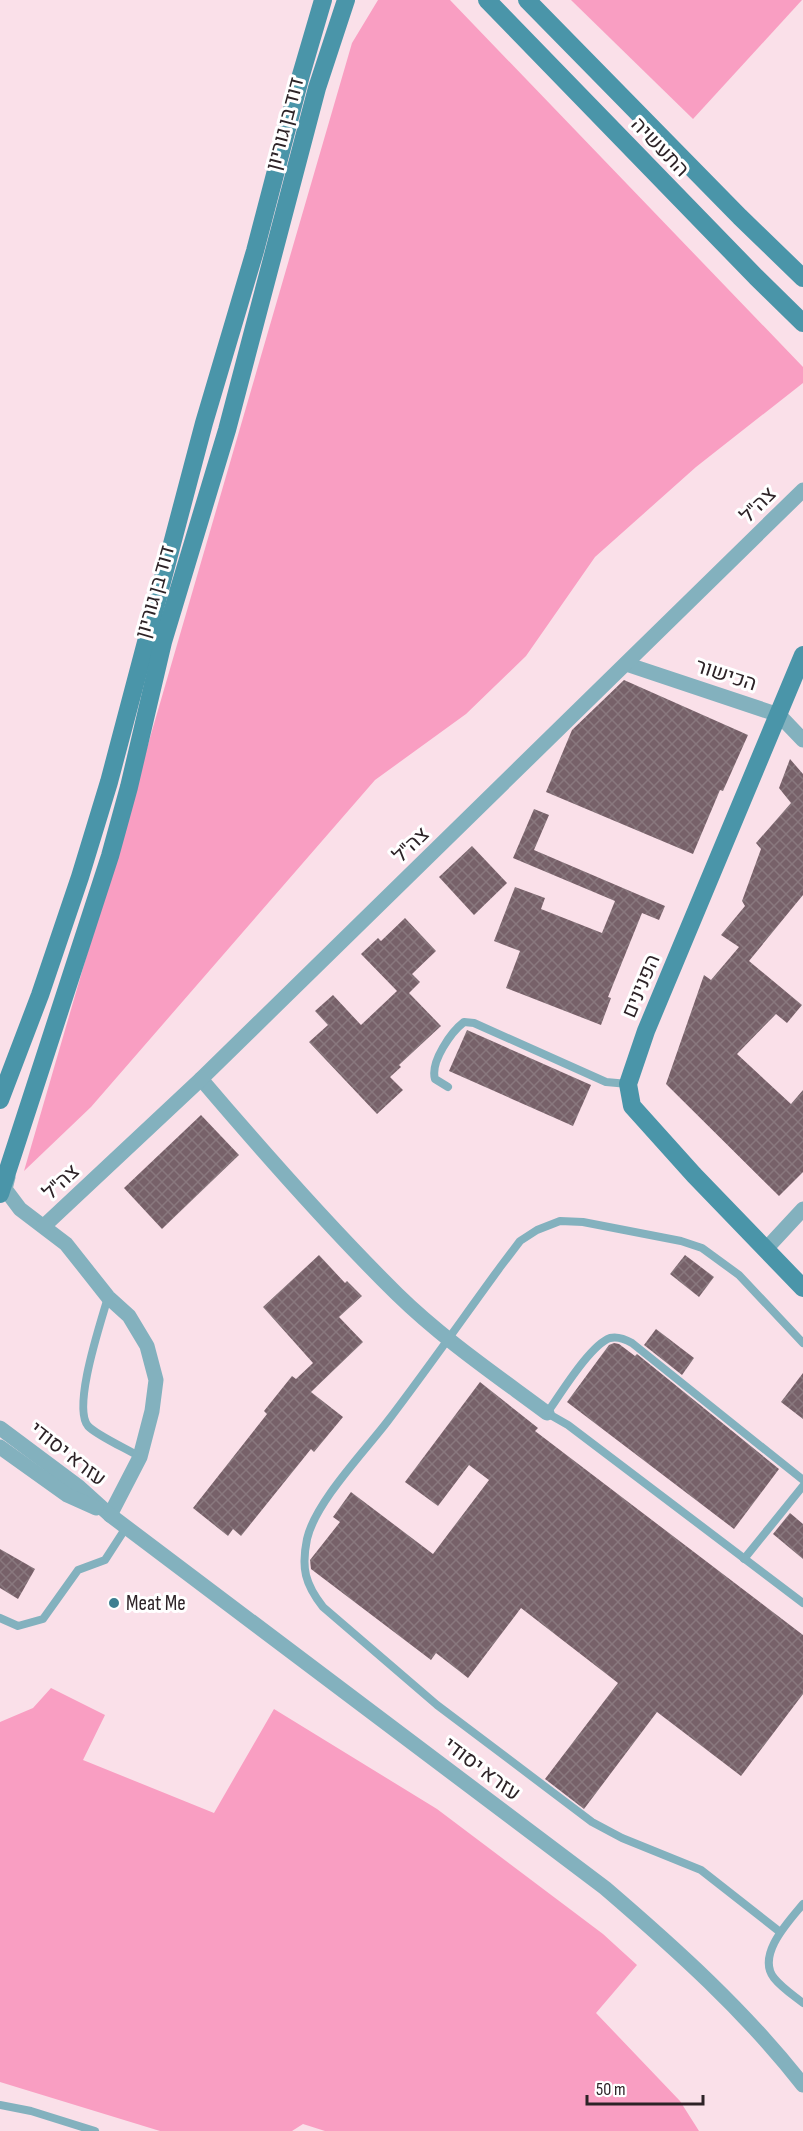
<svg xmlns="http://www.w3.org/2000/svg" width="803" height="2131" viewBox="0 0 803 2131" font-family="'Sofia Sans Condensed',Heebo,sans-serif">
  <defs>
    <pattern id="building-cross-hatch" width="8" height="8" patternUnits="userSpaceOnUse" patternTransform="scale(1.5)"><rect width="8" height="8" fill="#776169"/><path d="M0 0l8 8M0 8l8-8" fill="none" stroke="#89787e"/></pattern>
  </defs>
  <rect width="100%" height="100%" fill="#fae0e9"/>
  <g fill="#f99ec2">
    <path d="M 378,0 L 450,0 L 803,367 L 803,383 L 696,467 L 595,557 L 526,656 L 466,714 L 375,780 L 91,1107 L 24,1171 L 352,43 Z"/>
    <path d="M 571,0 L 802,0 L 693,119 Z"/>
    <path d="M 51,1688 L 105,1715 L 83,1760 L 214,1813 L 274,1709 L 437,1809 L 603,1934 L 637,1965 L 596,2013 L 680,2101 L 699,2131 L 325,2131 L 303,2124 L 292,2131 L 160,2131 L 0,2082 L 0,1722 L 33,1708 Z"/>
  </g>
  <g fill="url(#building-cross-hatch)">
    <path d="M 624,680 L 748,735 L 723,791 L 720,790 L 693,854 L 546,792 L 572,730 Z"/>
    <path d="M 790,759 L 803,774 L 803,895 L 749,961 L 802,1005 L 787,1023 L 776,1014 L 737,1054 L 791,1104 L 803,1090 L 803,1172 L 779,1196 L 666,1084 L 704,975 L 711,980 L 739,947 L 721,935 L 745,906 L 742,901 L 761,849 L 756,843 L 791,803 L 779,788 Z"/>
    <path d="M 534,809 L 549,815 L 534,850 L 665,906 L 659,920 L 642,913 L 608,997 L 611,998 L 601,1025 L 506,988 L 520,951 L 494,941 L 515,887 L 545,898 L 541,909 L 602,933 L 615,901 L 513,858 Z"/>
    <path d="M 472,846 L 507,883 L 474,915 L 439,877 Z"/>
    <path d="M 405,918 L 436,951 L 412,974 L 420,982 L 409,993 L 441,1026 L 399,1065 L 401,1067 L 390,1077 L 403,1090 L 377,1114 L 309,1042 L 328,1025 L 315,1011 L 333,995 L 361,1025 L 397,991 L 361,954 L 378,938 L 381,941 Z"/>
    <path d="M 467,1030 L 591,1085 L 573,1126 L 449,1071 Z"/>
    <path d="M 201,1115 L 239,1155 L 162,1229 L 124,1188 Z"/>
    <path d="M 319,1255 L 345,1283 L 347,1281 L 362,1296 L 339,1317 L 363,1342 L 311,1392 L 343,1417 L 314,1452 L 311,1449 L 241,1536 L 233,1529 L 228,1536 L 193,1508 L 267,1414 L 264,1411 L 292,1376 L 296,1379 L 313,1363 L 263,1307 Z"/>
    <path d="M 685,1255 L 714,1277 L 699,1297 L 670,1274 Z"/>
    <path d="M 656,1329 L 694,1358 L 682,1375 L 644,1345 Z"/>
    <path d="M 614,1343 L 619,1344 L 635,1356 L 637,1354 L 779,1469 L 734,1529 L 567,1402 L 609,1345 Z"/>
    <path d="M 803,1373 L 803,1419 L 781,1402 Z"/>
    <path d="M 480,1382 L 538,1428 L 535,1431 L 803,1635 L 803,1694 L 741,1776 L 657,1712 L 584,1809 L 545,1779 L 618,1683 L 521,1608 L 468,1678 L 436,1653 L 431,1660 L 311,1569 L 310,1560 L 340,1522 L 333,1517 L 351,1492 L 433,1554 L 489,1480 L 469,1465 L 438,1506 L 405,1482 Z"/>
    <path d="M 790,1513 L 803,1524 L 803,1559 L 773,1534 Z"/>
    <path d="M 0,1549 L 35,1569 L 18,1599 L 0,1588 Z"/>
  </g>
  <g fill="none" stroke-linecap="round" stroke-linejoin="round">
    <g stroke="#83b1be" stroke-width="8">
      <path d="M 448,1087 L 435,1079 C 430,1062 451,1032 464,1022 L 474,1023 L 606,1082 L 628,1084"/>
      <path d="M 108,1297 C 101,1322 72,1407 88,1426 C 96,1435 129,1450 140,1457"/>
      <path d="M 803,1480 L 632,1343 C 625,1339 618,1336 610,1338 C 590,1345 560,1395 547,1413 L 568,1425 L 803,1603"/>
      <path d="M 744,1559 L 803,1486"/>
      <path d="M 0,1618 L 18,1626 L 43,1619 L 78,1570 L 105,1560 L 127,1526"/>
      <path d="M 803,1904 C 789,1921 756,1955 774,1978 C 782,1988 793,1995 803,2003"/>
      <path d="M 780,1932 L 701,1870 L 622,1838 L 592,1822 L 437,1705 L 323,1607 C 305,1584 301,1568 307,1539 C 315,1503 364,1452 387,1422 C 426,1371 463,1318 501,1266 L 520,1241 L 537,1230 L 560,1221 L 583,1222 L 681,1241 L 702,1248 L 739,1275 L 803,1343"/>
      <path d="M 0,2105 L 31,2111 L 95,2131"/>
    </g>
    <g stroke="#83b1be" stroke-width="15">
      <path d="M 626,664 L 779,715 L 803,740"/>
      <path d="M 201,1079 C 264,1153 328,1226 397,1294 C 443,1339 496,1375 547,1413"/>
      <path d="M 8,1177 L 5,1189 L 20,1209 L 66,1244 L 108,1297 L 129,1316 L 147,1346 L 156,1380 L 152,1411 L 140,1457 L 110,1515"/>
      <path d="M 44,1226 L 201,1079 L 803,490"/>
      <path d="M 766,1249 L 803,1209"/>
      <path d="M 0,1428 L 79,1487 L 110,1515 L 605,1888 C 676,1949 745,2011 803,2085"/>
      <path d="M 0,1447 L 67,1495 L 96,1508"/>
    </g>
    <g stroke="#4a95a9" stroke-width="18">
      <path d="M 487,0 L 756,277 L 803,323"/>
      <path d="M 527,0 L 740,217 L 803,278"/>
      <path d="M 803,655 L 646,1031 L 628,1084 L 632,1106 L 694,1175 L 803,1288"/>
      <path d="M 0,1100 L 40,995 L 80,877 L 109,782 L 204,423 L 255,251 L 301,75 L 323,0"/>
      <path d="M 0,1194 L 110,856 L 129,787 L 163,642 L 227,430 L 317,88 L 346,0"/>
    </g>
  </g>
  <circle fill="#3c7e90" stroke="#fff" stroke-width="2" cx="114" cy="1603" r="6"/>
  <g text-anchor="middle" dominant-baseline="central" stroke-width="6" stroke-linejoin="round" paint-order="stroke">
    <g font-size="21" fill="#2d2327" stroke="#fff">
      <text transform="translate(285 124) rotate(-75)">דוד בן גוריון</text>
      <text transform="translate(660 147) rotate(46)">התעשיה</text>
      <text transform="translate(758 505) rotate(-45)">צה"ל</text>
      <text transform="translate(155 592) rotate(-74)">דוד בן גוריון</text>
      <text transform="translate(726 675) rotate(18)">הכישור</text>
      <text transform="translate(411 845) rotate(-44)">צה"ל</text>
      <text transform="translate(641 986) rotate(-67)">הפנינים</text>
      <text transform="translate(61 1182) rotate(-43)">צה"ל</text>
      <text transform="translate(68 1454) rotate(38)">עזרא יסודי</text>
      <text transform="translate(482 1769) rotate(37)">עזרא יסודי</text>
    </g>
    <g font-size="21" fill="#2d2327" stroke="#fff" text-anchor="start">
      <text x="126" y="1603">Meat Me</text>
    </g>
  </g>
  <path d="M587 2095v9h116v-9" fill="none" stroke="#2d2327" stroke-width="3"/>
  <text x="596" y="2095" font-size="18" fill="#2d2327" stroke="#ffffff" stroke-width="4.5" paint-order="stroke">50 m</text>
</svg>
